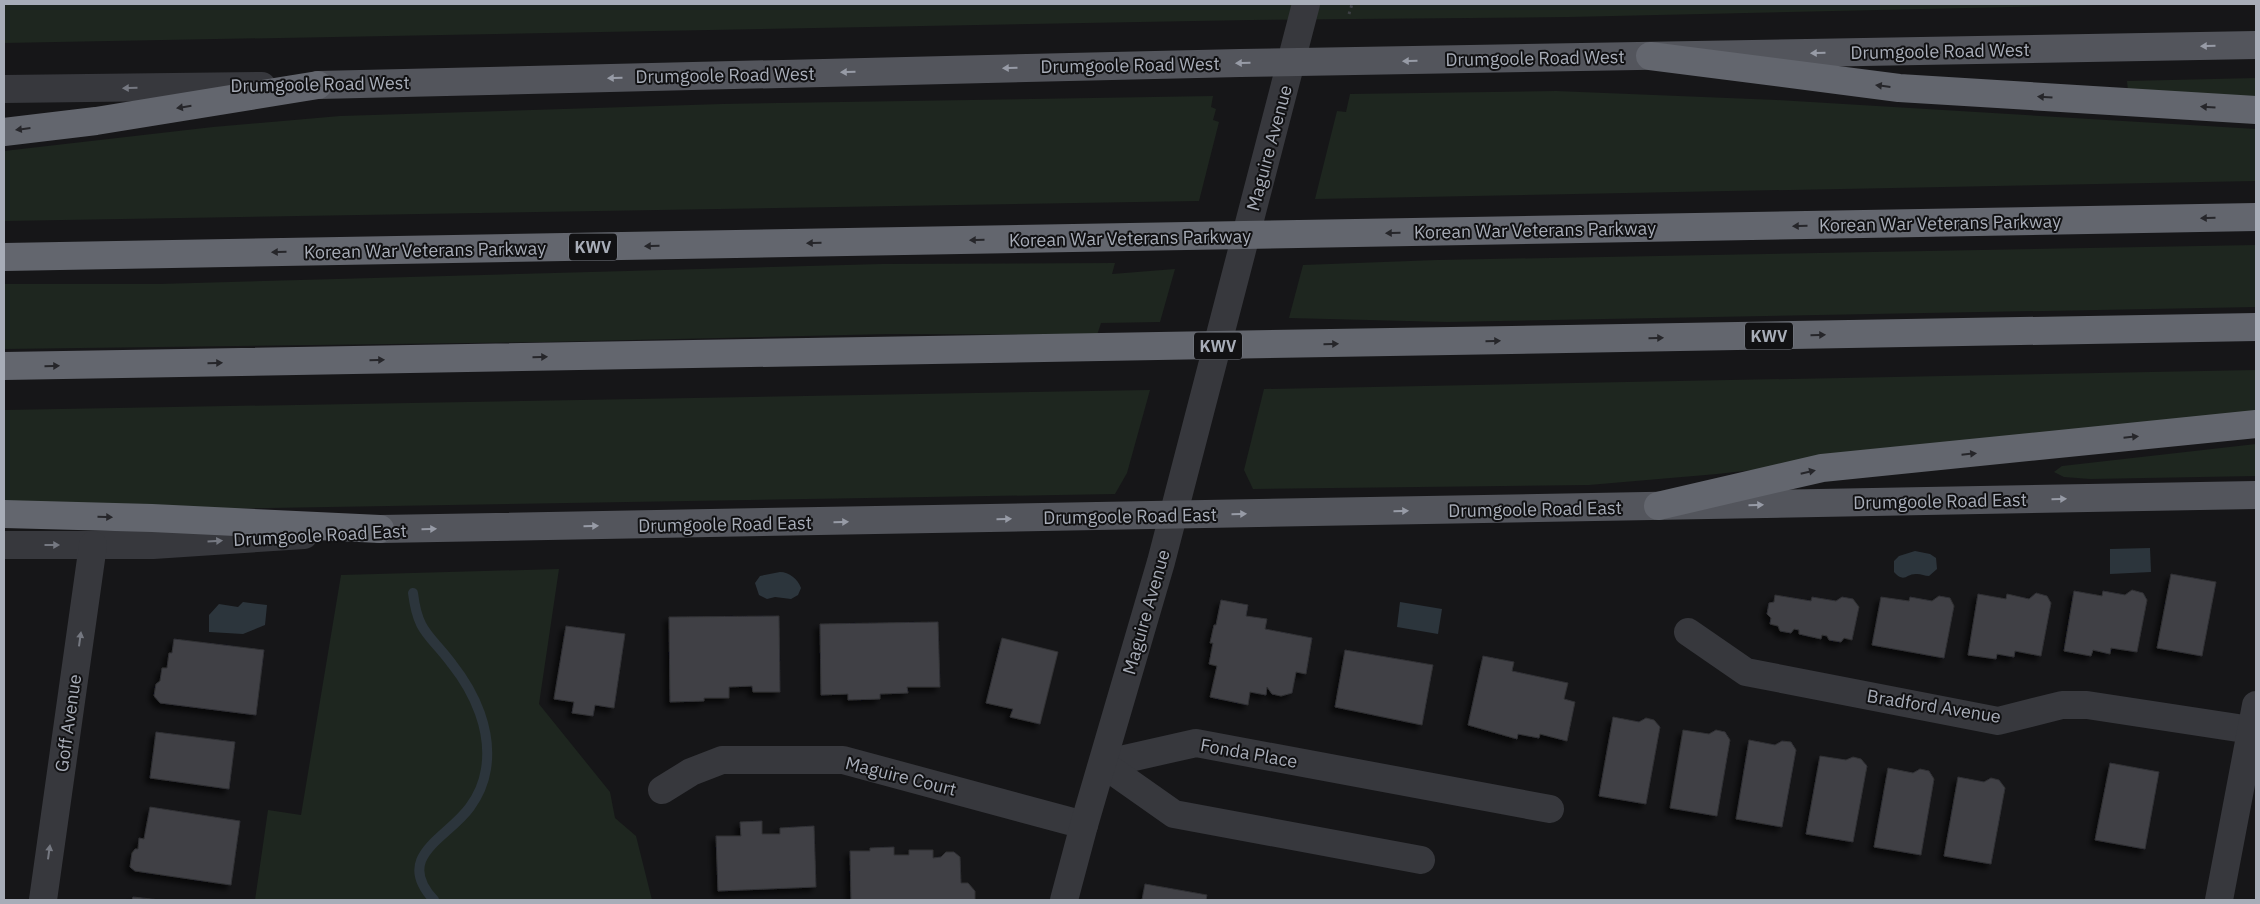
<svg xmlns="http://www.w3.org/2000/svg" width="2260" height="904" viewBox="0 0 2260 904" font-family="'IBM Plex Sans',sans-serif">
  <defs>
    <filter id="shadow"><feDropShadow dx="-4.5" dy="4.5" stdDeviation="2.5" flood-color="#0009"/></filter>
  </defs>
  <rect width="100%" height="100%" fill="#161618"/>
  <g fill="#1e261f">
    <path d="M 4,4 L 2144,4 L 1569,17 L 1251,20 L 4,43 Z"/>
    <path d="M 2256,78 L 2256,99 L 2128,91 L 2127,81 Z"/>
    <path d="M 1556,91 L 1777,100 L 2256,129 L 2256,181 L 1315,199 L 1337,111 L 1346,112 L 1350,94 Z"/>
    <path d="M 1213,96 L 1211,107 L 1216,109 L 1213,120 L 1219,122 L 1199,201 L 4,221 L 4,151 L 213,127 L 340,116 L 722,104 Z"/>
    <path d="M 2256,245 L 2256,307 L 1447,322 L 1289,318 L 1303,265 L 1437,260 Z"/>
    <path d="M 1115,263 L 1112,274 L 1175,269 L 1160,322 L 1101,323 L 1097,335 L 888,334 L 545,342 L 4,349 L 4,284 L 159,284 L 882,264 Z"/>
    <path d="M 2256,370 L 2256,414 L 1717,474 L 1589,485 L 1253,489 L 1244,470 L 1264,389 Z"/>
    <path d="M 1150,390 L 1127,473 L 1115,494 L 145,510 L 4,506 L 4,410 Z"/>
    <path d="M 2256,444 L 2256,476 L 2090,479 L 2064,477 L 2054,472 L 2062,466 Z"/>
    <path d="M 559,569 L 539,704 L 610,792 L 615,818 L 636,836 L 652,900 L 255,900 L 268,810 L 301,815 L 341,575 Z"/>
  </g>
  <g fill="#2c353c">
    <path d="M 2150,548 L 2151,572 L 2110,574 L 2110,549 Z"/>
    <path d="M 1915,551 L 1930,554 L 1936,558 L 1937,569 L 1929,576 C 1925,576 1921,574 1917,574 C 1906,573 1905,584 1894,572 L 1894,561 L 1899,556 Z"/>
    <path d="M 780,572 C 789,572 798,579 801,588 L 798,595 L 791,599 L 775,597 L 767,599 L 759,595 L 755,583 L 760,576 Z"/>
    <path d="M 243,602 L 267,605 L 265,625 L 243,634 L 209,632 L 209,615 L 219,604 L 238,607 Z"/>
    <path d="M 1400,602 L 1442,609 L 1438,634 L 1397,627 Z"/>
  </g>
  <g fill="none" stroke-linecap="round" stroke-linejoin="round">
    <path stroke="#2c353c" stroke-width="10" d="M 413,593 C 418,634 430,634 452,664 C 475,693 492,731 486,769 C 484,782 478,796 470,807 C 448,838 393,856 434,900"/>
  </g>
  <g fill="#404145" stroke="#303034" filter="url(#shadow)">
    <path d="M 2171,574 L 2216,582 L 2202,656 L 2157,648 Z"/>
    <path d="M 2132,590 L 2143,593 L 2147,600 L 2137,652 L 2111,648 L 2110,654 L 2093,650 L 2091,656 L 2064,651 L 2074,591 L 2102,596 L 2103,591 L 2125,595 Z"/>
    <path d="M 2036,593 L 2047,596 L 2051,603 L 2041,656 L 2015,651 L 2014,657 L 1997,654 L 1996,659 L 1968,655 L 1978,594 L 2006,599 L 2007,594 L 2029,599 Z"/>
    <path d="M 1775,595 L 1811,601 L 1812,597 L 1836,601 L 1842,597 L 1853,599 L 1859,607 L 1852,640 L 1844,638 L 1841,642 L 1829,640 L 1827,636 L 1822,635 L 1821,639 L 1799,634 L 1799,630 L 1794,629 L 1791,633 L 1780,631 L 1778,626 L 1770,624 L 1771,618 L 1767,614 L 1769,603 L 1774,602 Z"/>
    <path d="M 1939,596 L 1950,598 L 1954,606 L 1944,658 L 1872,645 L 1881,597 L 1909,601 L 1910,597 L 1932,601 Z"/>
    <path d="M 1221,600 L 1248,605 L 1246,616 L 1267,619 L 1265,629 L 1312,638 L 1306,674 L 1296,672 L 1292,693 L 1281,696 L 1272,694 L 1267,687 L 1266,695 L 1250,692 L 1248,705 L 1210,697 L 1217,666 L 1209,664 L 1213,643 L 1210,643 L 1214,625 L 1216,625 Z"/>
    <path d="M 779,616 L 780,692 L 753,692 L 752,686 L 729,687 L 729,698 L 704,698 L 704,701 L 670,702 L 669,617 Z"/>
    <path d="M 938,622 L 940,687 L 907,687 L 908,693 L 880,694 L 880,699 L 848,700 L 848,694 L 821,695 L 820,624 Z"/>
    <path d="M 566,626 L 625,634 L 614,708 L 595,705 L 593,716 L 572,713 L 574,702 L 554,699 Z"/>
    <path d="M 1002,638 L 1058,652 L 1040,724 L 1010,717 L 1013,709 L 986,703 Z"/>
    <path d="M 174,639 L 264,650 L 256,715 L 160,703 L 154,696 L 156,684 L 160,681 L 162,668 L 167,668 L 169,653 L 172,653 Z"/>
    <path d="M 1345,650 L 1433,665 L 1422,725 L 1335,707 Z"/>
    <path d="M 1483,656 L 1514,662 L 1512,671 L 1568,683 L 1564,699 L 1575,702 L 1567,741 L 1540,734 L 1539,738 L 1518,734 L 1517,739 L 1468,725 Z"/>
    <path d="M 1613,717 L 1639,722 L 1646,718 L 1654,720 L 1660,727 L 1646,804 L 1599,796 Z"/>
    <path d="M 1683,730 L 1709,734 L 1716,730 L 1725,732 L 1730,740 L 1717,816 L 1670,808 Z"/>
    <path d="M 156,732 L 235,742 L 229,789 L 150,778 Z"/>
    <path d="M 1749,740 L 1775,745 L 1782,741 L 1791,742 L 1796,750 L 1782,827 L 1736,819 Z"/>
    <path d="M 1820,756 L 1846,760 L 1853,757 L 1861,759 L 1867,766 L 1853,842 L 1806,834 Z"/>
    <path d="M 2110,763 L 2159,772 L 2145,849 L 2095,840 Z"/>
    <path d="M 1888,768 L 1913,773 L 1920,769 L 1929,771 L 1934,779 L 1921,855 L 1874,847 Z"/>
    <path d="M 1958,777 L 1984,782 L 1991,778 L 1999,780 L 2005,788 L 1991,864 L 1944,856 Z"/>
    <path d="M 150,807 L 240,821 L 231,885 L 135,871 L 130,867 L 132,853 L 135,849 L 138,849 L 139,838 L 144,839 Z"/>
    <path d="M 762,821 L 762,834 L 780,834 L 780,828 L 814,826 L 816,887 L 718,891 L 716,836 L 741,836 L 740,822 Z"/>
    <path d="M 894,847 L 894,855 L 909,855 L 909,850 L 933,850 L 933,858 L 941,857 L 946,852 L 954,852 L 960,857 L 961,883 L 968,883 L 975,891 L 975,900 L 851,900 L 850,851 L 870,851 L 870,848 Z"/>
    <path d="M 1145,884 L 1207,895 L 1206,900 L 1142,900 Z"/>
    <path d="M 133,897 L 160,900 L 132,900 Z"/>
  </g>
  <g fill="none" stroke-linecap="round" stroke-linejoin="round">
    <path stroke="#3d3f44" stroke-width="3" stroke-dasharray="2.5 4" stroke-linecap="butt" d="M 1349,14 L 1352,4"/>
    <g stroke="#37383d" stroke-width="28">
      <path d="M 4,89 L 262,86"/>
      <path d="M 4,545 L 153,545 L 304,535"/>
      <path d="M 1688,632 L 1746,672 L 1998,721 L 2062,705 L 2087,705 L 2251,730"/>
      <path d="M 1103,764 L 1196,743 L 1550,809"/>
      <path d="M 1103,764 L 1174,814 L 1421,860"/>
      <path d="M 662,790 L 691,772 L 722,760 L 843,760 L 1084,825"/>
      <path d="M 43,900 L 93,545"/>
      <path d="M 1064,900 L 1084,825 L 1161,562 L 1306,4"/>
      <path d="M 2219,900 L 2256,705"/>
    </g>
    <g stroke="#53555c" stroke-width="28">
      <path d="M 318,85 L 1240,63 L 2256,45"/>
      <path d="M 380,529 L 2256,495"/>
    </g>
    <g stroke="#63666e" stroke-width="28">
      <path d="M 1650,56 L 1899,88 L 2256,110"/>
      <path d="M 4,132 L 96,121 L 318,85"/>
      <path d="M 4,257 L 2256,217"/>
      <path d="M 4,366 L 2256,327"/>
      <path d="M 1658,506 L 1822,468 L 2256,424"/>
      <path d="M 4,514 L 152,518 L 380,529"/>
    </g>
  </g>
  <defs><path id="oneway-solid" d="M-6-.8H1V-3.2L6.5 0L1 3.2V.8H-6Z" transform="scale(1.25)"/></defs>
  <g fill="#979ba6">
    <use href="#oneway-solid" transform="translate(2208 46) rotate(179)"/>
    <use href="#oneway-solid" transform="translate(1818 53) rotate(179)"/>
    <use href="#oneway-solid" transform="translate(1410 61) rotate(179)"/>
    <use href="#oneway-solid" transform="translate(1243 63) rotate(179)"/>
    <use href="#oneway-solid" transform="translate(1010 68) rotate(179)"/>
    <use href="#oneway-solid" transform="translate(848 72) rotate(179)"/>
    <use href="#oneway-solid" transform="translate(615 78) rotate(179)"/>
    <use href="#oneway-solid" transform="translate(2059 499) rotate(-1)"/>
    <use href="#oneway-solid" transform="translate(1756 505) rotate(-1)"/>
    <use href="#oneway-solid" transform="translate(1401 511) rotate(-1)"/>
    <use href="#oneway-solid" transform="translate(1239 514) rotate(-1)"/>
    <use href="#oneway-solid" transform="translate(1004 519) rotate(-1)"/>
    <use href="#oneway-solid" transform="translate(841 522) rotate(-1)"/>
    <use href="#oneway-solid" transform="translate(591 526) rotate(-1)"/>
    <use href="#oneway-solid" transform="translate(429 529) rotate(-1)"/>
  </g>
  <g fill="#26262a">
    <use href="#oneway-solid" transform="translate(1883 86) rotate(-173)"/>
    <use href="#oneway-solid" transform="translate(2045 97) rotate(-176)"/>
    <use href="#oneway-solid" transform="translate(184 107) rotate(171)"/>
    <use href="#oneway-solid" transform="translate(2208 107) rotate(-176)"/>
    <use href="#oneway-solid" transform="translate(23 129) rotate(173)"/>
    <use href="#oneway-solid" transform="translate(2208 218) rotate(179)"/>
    <use href="#oneway-solid" transform="translate(1800 226) rotate(179)"/>
    <use href="#oneway-solid" transform="translate(1393 233) rotate(179)"/>
    <use href="#oneway-solid" transform="translate(977 240) rotate(179)"/>
    <use href="#oneway-solid" transform="translate(814 243) rotate(179)"/>
    <use href="#oneway-solid" transform="translate(652 246) rotate(179)"/>
    <use href="#oneway-solid" transform="translate(279 252) rotate(179)"/>
    <use href="#oneway-solid" transform="translate(1818 335) rotate(-1)"/>
    <use href="#oneway-solid" transform="translate(1656 338) rotate(-1)"/>
    <use href="#oneway-solid" transform="translate(1493 341) rotate(-1)"/>
    <use href="#oneway-solid" transform="translate(1331 344) rotate(-1)"/>
    <use href="#oneway-solid" transform="translate(540 357) rotate(-1)"/>
    <use href="#oneway-solid" transform="translate(377 360) rotate(-1)"/>
    <use href="#oneway-solid" transform="translate(215 363) rotate(-1)"/>
    <use href="#oneway-solid" transform="translate(52 366) rotate(-1)"/>
    <use href="#oneway-solid" transform="translate(2131 437) rotate(-6)"/>
    <use href="#oneway-solid" transform="translate(1969 454) rotate(-6)"/>
    <use href="#oneway-solid" transform="translate(1808 472) rotate(-13)"/>
    <use href="#oneway-solid" transform="translate(105 517) rotate(1)"/>
  </g>
  <g fill="#757881">
    <use href="#oneway-solid" transform="translate(130 88) rotate(179)"/>
    <use href="#oneway-solid" transform="translate(215 541) rotate(-4)"/>
    <use href="#oneway-solid" transform="translate(52 545)"/>
    <use href="#oneway-solid" transform="translate(80 639) rotate(-82)"/>
    <use href="#oneway-solid" transform="translate(49 852) rotate(-82)"/>
  </g>
  <g text-anchor="middle" dominant-baseline="central" stroke-width="4" stroke-linejoin="round" paint-order="stroke">
    <g fill="#111113" stroke="#7b7e86" stroke-width="1">
      <rect x="569" y="233.5" width="48" height="27" rx="4"/>
      <rect x="1745" y="322.5" width="48" height="27" rx="4"/>
      <rect x="1194" y="332.5" width="48" height="27" rx="4"/>
    </g>
    <g font-size="16" font-weight="bold" fill="#a8adb8">
      <text x="593" y="247">KWV</text>
      <text x="1769" y="336">KWV</text>
      <text x="1218" y="346">KWV</text>
    </g>
    <g font-size="18" fill="#a8adb8" stroke="#111113">
      <text transform="translate(1940 51) rotate(-1)">Drumgoole Road West</text>
      <text transform="translate(1535 58) rotate(-1)">Drumgoole Road West</text>
      <text transform="translate(1130 65) rotate(-1)">Drumgoole Road West</text>
      <text transform="translate(725 75) rotate(-1)">Drumgoole Road West</text>
      <text transform="translate(320 84) rotate(-1)">Drumgoole Road West</text>
      <text transform="translate(1269 148) rotate(-75)">Maguire Avenue</text>
      <text transform="translate(1940 223) rotate(-1)">Korean War Veterans Parkway</text>
      <text transform="translate(1535 230) rotate(-1)">Korean War Veterans Parkway</text>
      <text transform="translate(1130 238) rotate(-1)">Korean War Veterans Parkway</text>
      <text transform="translate(425 250) rotate(-1)">Korean War Veterans Parkway</text>
      <text transform="translate(1940 501) rotate(-1)">Drumgoole Road East</text>
      <text transform="translate(1535 509) rotate(-1)">Drumgoole Road East</text>
      <text transform="translate(1130 516) rotate(-1)">Drumgoole Road East</text>
      <text transform="translate(725 524) rotate(-1)">Drumgoole Road East</text>
      <text transform="translate(320 535) rotate(-3)">Drumgoole Road East</text>
      <text transform="translate(1146 612) rotate(-74)">Maguire Avenue</text>
      <text transform="translate(1934 706) rotate(9)">Bradford Avenue</text>
      <text transform="translate(68 723) rotate(-82)">Goff Avenue</text>
      <text transform="translate(1249 753) rotate(10)">Fonda Place</text>
      <text transform="translate(901 776) rotate(14)">Maguire Court</text>
    </g>
  </g>
  <rect width="2260" height="904" fill="none" stroke="#a8adb8" stroke-width="10"/>
</svg>
